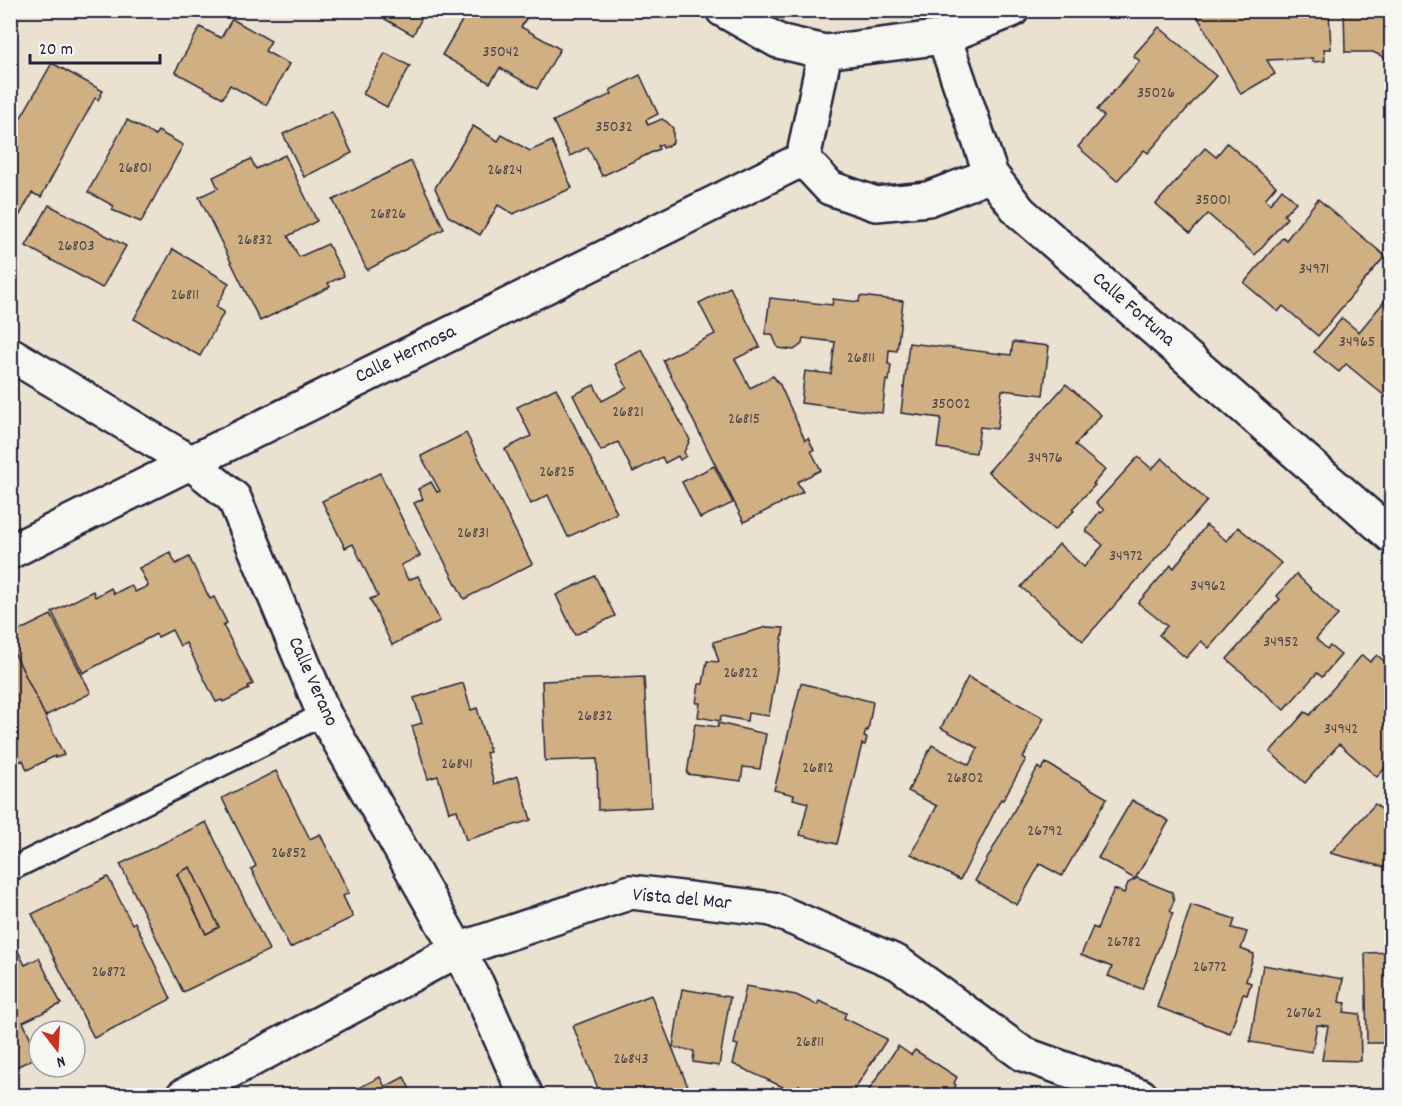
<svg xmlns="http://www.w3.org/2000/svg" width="1402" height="1106" viewBox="0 0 1402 1106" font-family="Dekko,sans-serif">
  <rect width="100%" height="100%" fill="#ebe1d1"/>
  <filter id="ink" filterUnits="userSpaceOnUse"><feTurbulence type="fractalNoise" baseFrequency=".0167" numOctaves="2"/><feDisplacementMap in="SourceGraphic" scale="12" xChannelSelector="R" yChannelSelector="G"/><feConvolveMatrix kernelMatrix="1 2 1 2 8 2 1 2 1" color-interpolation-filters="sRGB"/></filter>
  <g filter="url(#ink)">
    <g fill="#d0b083" stroke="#22223b" stroke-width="1.5" fill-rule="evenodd">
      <path d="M 369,10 L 426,10 L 413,35 Z"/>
      <path d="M 465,10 L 516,10 L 527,17 L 521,27 L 560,49 L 537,89 L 500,68 L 490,83 L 442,55 L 467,12 Z"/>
      <path d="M 1198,10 L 1329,10 L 1331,49 L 1324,49 L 1325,61 L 1313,62 L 1313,58 L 1267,60 L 1275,74 L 1241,94 L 1195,12 Z"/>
      <path d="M 1344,10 L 1392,10 L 1392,61 L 1373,52 L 1345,52 Z"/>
      <path d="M 232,19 L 271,41 L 265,51 L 289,64 L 266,105 L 230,85 L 223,98 L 175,72 L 200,27 L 221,38 Z"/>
      <path d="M 1159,27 L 1216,76 L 1148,153 L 1144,150 L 1117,181 L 1078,147 L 1104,116 L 1097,110 L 1140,61 L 1133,56 Z"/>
      <path d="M 385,53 L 410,66 L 387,107 L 363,94 Z"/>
      <path d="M 52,63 L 103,91 L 98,100 L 95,98 L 41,197 L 32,193 L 10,233 L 10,137 Z"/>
      <path d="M 640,75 L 658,114 L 646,120 L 648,125 L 662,119 L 667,122 L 673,128 L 673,143 L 663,148 L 662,144 L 658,146 L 659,149 L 602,176 L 588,147 L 570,156 L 553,121 L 612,94 L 610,90 Z"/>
      <path d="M 332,111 L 352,153 L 304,177 L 283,134 Z"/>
      <path d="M 127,120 L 155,135 L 158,131 L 183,145 L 141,222 L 112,210 L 114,206 L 88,192 Z"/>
      <path d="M 473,126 L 498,141 L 502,135 L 530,151 L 552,141 L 572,188 L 513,214 L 498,205 L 480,235 L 448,216 L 435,188 Z"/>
      <path d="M 1227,143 L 1276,186 L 1265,199 L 1270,204 L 1282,189 L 1296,202 L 1284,215 L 1287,218 L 1255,255 L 1208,214 L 1190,233 L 1156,204 L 1205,148 L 1216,157 Z"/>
      <path d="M 285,155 L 317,221 L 288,236 L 299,257 L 328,244 L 344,276 L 328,283 L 330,287 L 260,321 L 199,197 L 218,188 L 213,177 L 251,159 L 256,169 Z"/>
      <path d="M 411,161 L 444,229 L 367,270 L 333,200 Z"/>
      <path d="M 1318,199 L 1385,256 L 1318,336 L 1283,306 L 1278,312 L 1244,283 L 1283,237 L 1286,240 Z"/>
      <path d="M 49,205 L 126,246 L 102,288 L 26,246 Z"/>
      <path d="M 173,249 L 229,283 L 216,307 L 224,312 L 200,356 L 134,319 Z"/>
      <path d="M 730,287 L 760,347 L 735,359 L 750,388 L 773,376 L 780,385 L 805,440 L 808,438 L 814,450 L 811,451 L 821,470 L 797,482 L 803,492 L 744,522 L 663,360 L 715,334 L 699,303 Z"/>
      <path d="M 860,296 L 903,301 L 897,351 L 889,350 L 888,364 L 891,365 L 889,381 L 886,380 L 882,413 L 801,403 L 805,371 L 831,374 L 835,342 L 803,338 L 802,344 L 794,350 L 778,348 L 772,334 L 765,334 L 770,298 L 832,305 L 833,299 L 859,302 Z"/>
      <path d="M 1387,298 L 1392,302 L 1392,402 L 1346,364 L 1339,372 L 1314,352 L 1342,318 L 1359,332 Z"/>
      <path d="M 1013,342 L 1049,346 L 1043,395 L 1002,390 L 997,429 L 980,427 L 976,453 L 937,448 L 941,418 L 901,413 L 909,343 L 1011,355 Z"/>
      <path d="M 642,350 L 690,440 L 684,452 L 686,456 L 680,460 L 678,456 L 665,463 L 662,457 L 633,472 L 618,442 L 601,451 L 573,395 L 594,385 L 602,401 L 627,388 L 615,364 Z"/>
      <path d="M 1066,384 L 1101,415 L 1075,445 L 1105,470 L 1093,484 L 1095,485 L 1072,509 L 1074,511 L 1054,530 L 988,472 Z"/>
      <path d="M 556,388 L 617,513 L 568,537 L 548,495 L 531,504 L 505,449 L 531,436 L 517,407 Z"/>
      <path d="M 466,433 L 532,564 L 464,599 L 414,503 L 423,499 L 418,489 L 431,482 L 437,492 L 440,491 L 421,456 Z"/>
      <path d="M 1138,457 L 1152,469 L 1162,458 L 1207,501 L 1083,641 L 1021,587 L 1059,544 L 1084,567 L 1103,545 L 1086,531 L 1099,512 L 1101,513 L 1104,510 L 1096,503 Z"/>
      <path d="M 714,466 L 733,503 L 700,518 L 682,482 Z"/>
      <path d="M 380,473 L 420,556 L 401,565 L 408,580 L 418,576 L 440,621 L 392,645 L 370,599 L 378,596 L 353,544 L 345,548 L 322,501 Z"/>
      <path d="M 1206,525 L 1227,541 L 1238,527 L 1281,563 L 1209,648 L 1201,641 L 1186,658 L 1159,635 L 1167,626 L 1138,603 L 1171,565 L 1174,568 Z"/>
      <path d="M 170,552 L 176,564 L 189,557 L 210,599 L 214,597 L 227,623 L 223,625 L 253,684 L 248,686 L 249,689 L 223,702 L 222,700 L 216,702 L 186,643 L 180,646 L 172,630 L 158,637 L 156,634 L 83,673 L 52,612 L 93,591 L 95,597 L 111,588 L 114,594 L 131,585 L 135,592 L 148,586 L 139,568 Z"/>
      <path d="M 1296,574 L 1338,615 L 1316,639 L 1327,649 L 1330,646 L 1341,655 L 1322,677 L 1317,673 L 1284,710 L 1227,659 L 1280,599 L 1277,596 Z"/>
      <path d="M 595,576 L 615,616 L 575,635 L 556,595 Z"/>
      <path d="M 51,615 L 91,693 L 45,716 L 10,644 L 10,635 Z"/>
      <path d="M 767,627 L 784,628 L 769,716 L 748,713 L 747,721 L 721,716 L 720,721 L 698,717 L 700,703 L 696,703 L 699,684 L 703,684 L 707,661 L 719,662 L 713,642 Z"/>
      <path d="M 10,644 L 64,755 L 55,758 L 55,756 L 27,770 L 23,760 L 16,763 L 10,752 Z"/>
      <path d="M 1362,655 L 1370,662 L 1377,655 L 1392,668 L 1392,760 L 1377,777 L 1339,744 L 1305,783 L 1270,752 L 1305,712 L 1310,715 Z"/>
      <path d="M 644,677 L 651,807 L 598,810 L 597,759 L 545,761 L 542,681 Z"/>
      <path d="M 968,677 L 1044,718 L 1023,758 L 1026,759 L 1003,800 L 1001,799 L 960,880 L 911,854 L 937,806 L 908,791 L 932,745 L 969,765 L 978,748 L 941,728 Z"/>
      <path d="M 463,683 L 471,710 L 477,708 L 490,752 L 486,753 L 494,784 L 518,776 L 531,820 L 466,840 L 457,810 L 449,812 L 438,776 L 428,779 L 412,726 L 422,723 L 414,698 Z"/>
      <path d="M 801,683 L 873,702 L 868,731 L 866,730 L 864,737 L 867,738 L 865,745 L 862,744 L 837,844 L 800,835 L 808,803 L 793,799 L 794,795 L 774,790 Z"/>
      <path d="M 718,723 L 766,734 L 760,769 L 743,767 L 741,781 L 687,774 L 695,724 L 718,727 Z"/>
      <path d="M 1046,763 L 1107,798 L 1062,876 L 1040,864 L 1017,905 L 975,881 L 1038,767 L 1041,770 Z"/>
      <path d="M 276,771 L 310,839 L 320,834 L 349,893 L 343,896 L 353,917 L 290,948 L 251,869 L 256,866 L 222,798 Z"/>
      <path d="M 1132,800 L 1169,821 L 1135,879 L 1098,858 Z"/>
      <path d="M 1375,804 L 1392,818 L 1392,858 L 1384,867 L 1330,853 Z"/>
      <path d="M 206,822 L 269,950 L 183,992 L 120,864 ZM 190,867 L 219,927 L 206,934 L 177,874 Z"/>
      <path d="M 190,867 L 219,927 L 206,934 L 177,874 Z"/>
      <path d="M 108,877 L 132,924 L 135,922 L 171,999 L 94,1038 L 32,914 Z"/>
      <path d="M 1137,878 L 1172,892 L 1174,900 L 1170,911 L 1173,913 L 1142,989 L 1108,976 L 1112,967 L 1081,955 L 1093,927 L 1097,929 L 1114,889 L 1124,893 L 1128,883 Z"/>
      <path d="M 1191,905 L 1235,919 L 1232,928 L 1247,932 L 1241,949 L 1254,954 L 1246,981 L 1251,983 L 1247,995 L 1243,994 L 1230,1033 L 1157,1007 Z"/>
      <path d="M 13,941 L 25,965 L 39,958 L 61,1004 L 23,1022 L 39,1056 L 10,1070 L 10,942 Z"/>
      <path d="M 1392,952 L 1392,1046 L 1391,1043 L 1367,1043 L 1365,953 Z"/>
      <path d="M 1263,965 L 1343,979 L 1339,1002 L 1346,1003 L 1344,1012 L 1360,1014 L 1361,1061 L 1322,1060 L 1328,1026 L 1317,1025 L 1312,1052 L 1250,1042 Z"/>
      <path d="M 746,986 L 796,995 L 817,1005 L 819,1001 L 846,1013 L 844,1018 L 887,1039 L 850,1096 L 815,1096 L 799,1085 L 796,1093 L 733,1064 L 738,1045 L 734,1044 Z"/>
      <path d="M 682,989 L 730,997 L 719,1066 L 693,1062 L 694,1051 L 673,1047 Z"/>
      <path d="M 651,995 L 690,1092 L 681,1096 L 601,1096 L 573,1026 Z"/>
      <path d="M 898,1046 L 911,1055 L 915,1050 L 957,1077 L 954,1083 L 956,1085 L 949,1096 L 865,1096 Z"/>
      <path d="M 380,1077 L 385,1087 L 404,1077 L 413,1096 L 343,1096 Z"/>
    </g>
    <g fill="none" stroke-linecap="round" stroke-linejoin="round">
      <defs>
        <path id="service" d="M 10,870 L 324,714"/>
        <g id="minor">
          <path d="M 944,37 L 991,175 L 1020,212 L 1392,536"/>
          <path d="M 803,159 L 830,188 L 876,204 L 928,199 L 991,175"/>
          <path d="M 10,354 L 190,462 L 234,498 L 324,714 L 477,984 L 526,1096"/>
          <path d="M 10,552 L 803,159 L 825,52"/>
          <path d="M 183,1096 L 458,950 L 631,892 L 772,909 L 898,963 L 1023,1054 L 1141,1096"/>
        </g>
        <path id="secondary" d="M 723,10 L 778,41 L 825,52 L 944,37 L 1012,10"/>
      </defs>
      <use href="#service" stroke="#22223b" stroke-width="26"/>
      <use href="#minor" stroke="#22223b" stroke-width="38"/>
      <use href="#secondary" stroke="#22223b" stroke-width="38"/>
      <use href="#service" stroke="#f6f6f2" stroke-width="21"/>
      <use href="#minor" stroke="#f6f6f2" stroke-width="33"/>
      <use href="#secondary" stroke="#f6f6f2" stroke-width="33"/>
    </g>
  </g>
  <g text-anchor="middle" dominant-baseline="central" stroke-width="4.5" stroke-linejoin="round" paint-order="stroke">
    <g font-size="16" fill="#4e464d">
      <text x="501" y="52">35042</text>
      <text x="1156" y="93">35026</text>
      <text x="614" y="127">35032</text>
      <text x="135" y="168">26801</text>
      <text x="505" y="170">26824</text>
      <text x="1213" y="200">35001</text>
      <text x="388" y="214">26826</text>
      <text x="255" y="240">26832</text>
      <text x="76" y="246">26803</text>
      <text x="1314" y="269">34971</text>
      <text x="185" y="295">26811</text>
      <text x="1357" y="342">34965</text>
      <text x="861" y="358">26811</text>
      <text x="951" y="404">35002</text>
      <text x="628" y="412">26821</text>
      <text x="744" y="419">26815</text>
      <text x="1045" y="458">34976</text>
      <text x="557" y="472">26825</text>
      <text x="473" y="533">26831</text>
      <text x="1126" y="556">34972</text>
      <text x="1208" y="586">34962</text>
      <text x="1281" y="642">34952</text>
      <text x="741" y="673">26822</text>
      <text x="595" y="716">26832</text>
      <text x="1341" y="729">34942</text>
      <text x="457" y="764">26841</text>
      <text x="818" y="768">26812</text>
      <text x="965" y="778">26802</text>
      <text x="1045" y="831">26792</text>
      <text x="289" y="853">26852</text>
      <text x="1124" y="942">26782</text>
      <text x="1210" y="967">26772</text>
      <text x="109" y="972">26872</text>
      <text x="1304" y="1013">26762</text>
      <text x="810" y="1042">26811</text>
      <text x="631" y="1059">26843</text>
    </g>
    <g font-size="20" fill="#22223b" stroke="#f6f6f2">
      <text transform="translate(1133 310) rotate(41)">Calle Fortuna</text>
      <text transform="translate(406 355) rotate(-26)">Calle Hermosa</text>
      <text transform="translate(312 682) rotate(66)">Calle Verano</text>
      <text transform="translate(682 900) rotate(5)">Vista del Mar</text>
    </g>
  </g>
  <rect width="1402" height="1106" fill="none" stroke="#f6f6f2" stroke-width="36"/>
  <rect x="18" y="18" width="1366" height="1070" fill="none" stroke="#22223b" stroke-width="2" filter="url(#ink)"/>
  <g transform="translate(57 1049) rotate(163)"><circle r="28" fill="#f6f6f2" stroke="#a1a1a9" stroke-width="1.5"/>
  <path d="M0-4.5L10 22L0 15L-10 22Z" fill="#c8321e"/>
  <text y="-9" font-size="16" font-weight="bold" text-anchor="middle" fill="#22223b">N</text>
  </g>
  <path d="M30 54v9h130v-9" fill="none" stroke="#22223b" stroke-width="3"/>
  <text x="39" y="54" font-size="18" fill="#22223b" stroke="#f6f6f2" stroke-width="4.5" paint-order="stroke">20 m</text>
</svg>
